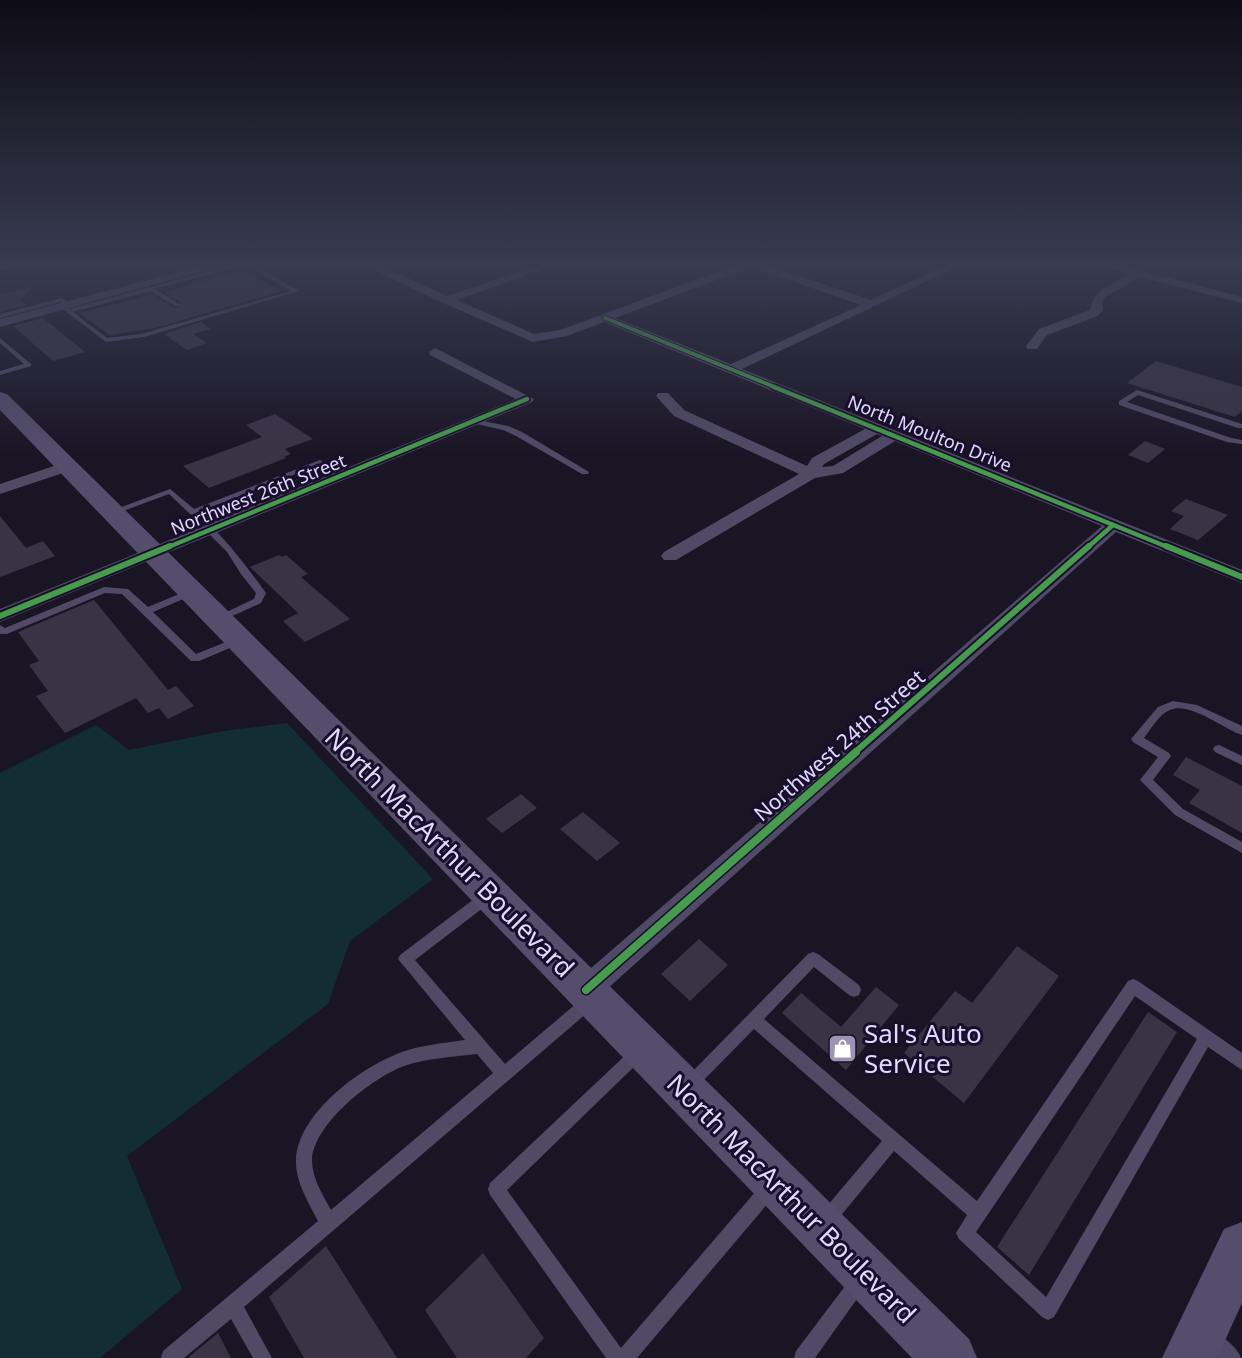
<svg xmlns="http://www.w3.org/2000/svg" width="1242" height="1358" viewBox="0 0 1242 1358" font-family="'Noto Sans',sans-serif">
  <rect width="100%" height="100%" fill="#1a1525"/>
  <path fill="#122d34" d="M 287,723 L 433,879 L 350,941 L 328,1004 L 127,1156 L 182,1289 L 100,1358 L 0,1358 L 0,773 L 96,725 L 129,750 L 223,731 Z"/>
  <g fill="#3a3346">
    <path d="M 241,271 L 282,291 L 155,328 L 110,335 L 79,313 L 152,295 L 174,308 L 179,308 L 180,302 L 164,292 Z"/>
    <path d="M 31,287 L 21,301 L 27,305 L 0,312 L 0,295 Z"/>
    <path d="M 43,318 L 85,352 L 53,361 L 13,326 Z"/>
    <path d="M 201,322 L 211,329 L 193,334 L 207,343 L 187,350 L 164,334 Z"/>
    <path d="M 1156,361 L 1242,387 L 1242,411 L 1235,417 L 1127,383 Z"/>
    <path d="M 275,414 L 313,439 L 285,449 L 291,454 L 284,457 L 286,458 L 209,488 L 183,466 L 262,437 L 246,425 Z"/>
    <path d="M 1145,441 L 1165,449 L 1148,463 L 1128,455 Z"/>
    <path d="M 1186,499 L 1228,515 L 1198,540 L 1170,529 L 1184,516 L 1171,511 Z"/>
    <path d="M 0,516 L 26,548 L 43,541 L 55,556 L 0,577 Z"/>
    <path d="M 279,555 L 282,557 L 286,555 L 308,574 L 301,577 L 350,619 L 305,642 L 283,621 L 298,613 L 250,567 Z"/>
    <path d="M 94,600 L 168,690 L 176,686 L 194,706 L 168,719 L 159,708 L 148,713 L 136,698 L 65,733 L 36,696 L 48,691 L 29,665 L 39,661 L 18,632 Z"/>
    <path d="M 1186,757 L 1242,786 L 1242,833 L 1189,803 L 1200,790 L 1173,775 Z"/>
    <path d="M 521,794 L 537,808 L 502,833 L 486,819 Z"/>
    <path d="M 583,812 L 620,843 L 597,861 L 560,829 Z"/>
    <path d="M 699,939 L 728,965 L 690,1001 L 661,974 Z"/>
    <path d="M 1017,946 L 1059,976 L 964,1103 L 904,1053 L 955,991 L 972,1003 Z"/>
    <path d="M 876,987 L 899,1005 L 846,1070 L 782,1013 L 801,993 L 841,1027 Z"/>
    <path d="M 1148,1012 L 1177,1032 L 1029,1275 L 997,1247 Z"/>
    <path d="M 326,1246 L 397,1358 L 304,1358 L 269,1297 Z"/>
    <path d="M 483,1253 L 544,1338 L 526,1358 L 457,1358 L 425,1310 Z"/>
    <path d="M 218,1333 L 231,1358 L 188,1358 L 190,1356 Z"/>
  </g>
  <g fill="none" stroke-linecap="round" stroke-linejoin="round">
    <g fill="#504a66" fill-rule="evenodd">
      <path d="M 237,263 L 251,263 L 299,291 L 144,337 L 106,342 L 60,307 L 63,305 L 69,309 L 146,288 L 146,286 L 151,287 ZM 245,265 L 291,291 L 141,334 L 107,338 L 73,312 L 150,291 L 175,306 L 179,306 L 179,304 L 155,289 Z"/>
      <path d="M 61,298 L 75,304 L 72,306 L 61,302 L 0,318 L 0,314 Z"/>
      <path d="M 0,338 L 31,364 L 31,366 L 0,375 L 0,371 L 24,364 L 0,343 Z"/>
      <path d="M 1137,390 L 1242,424 L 1242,428 L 1238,428 L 1138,395 L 1127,402 L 1231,438 L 1242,440 L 1242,444 L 1227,442 L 1119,405 L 1119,401 Z"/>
      <path d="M 472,419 L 508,426 L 522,432 L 589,472 L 588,474 L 582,474 L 516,436 L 503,430 L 472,423 Z"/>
      <path d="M 320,460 L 343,474 L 343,478 L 337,478 L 319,465 L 209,508 L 226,525 L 222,528 L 219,527 L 203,511 L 193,515 L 190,514 L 169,494 L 115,514 L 112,515 L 108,512 L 170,489 L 194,509 Z"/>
      <path d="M 210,527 L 213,528 C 233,548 249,570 266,593 L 261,603 L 219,622 L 216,621 L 214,619 L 216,617 L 254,599 L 256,593 L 241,574 L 227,552 L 207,532 L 207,528 Z"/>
      <path d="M 104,587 L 128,589 L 148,607 L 189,590 L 195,590 L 197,592 L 195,594 L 153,612 L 196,654 L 236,638 L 244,638 L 245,640 L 244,642 L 199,661 L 191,661 L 122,594 L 105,593 L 7,634 L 0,634 L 0,625 L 5,628 Z"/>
      <path d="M 1173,701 L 1197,705 L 1242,726 L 1242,735 C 1224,729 1189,701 1170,710 C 1159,714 1151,729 1144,738 L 1169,753 L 1171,756 L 1153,780 L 1183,809 L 1242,842 L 1242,853 L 1175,815 L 1140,780 L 1158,757 L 1133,742 L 1131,739 L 1158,707 Z"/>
      <path d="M 1219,745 L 1242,756 L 1242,765 L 1215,752 L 1213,749 L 1215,746 Z"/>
      <path d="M 487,891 L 492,893 L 494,897 L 492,901 L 415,960 L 505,1064 L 584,997 L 589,995 L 594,997 L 596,1002 L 594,1007 L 244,1307 L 272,1358 L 253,1358 L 231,1319 L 184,1358 L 161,1358 L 163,1351 L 318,1221 C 309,1203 295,1181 296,1160 C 298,1113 361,1067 402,1052 C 422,1045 444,1043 465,1040 L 398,959 L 400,955 L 482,893 ZM 477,1054 L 493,1073 L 331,1210 C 323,1195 311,1177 312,1158 C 316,1122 372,1078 404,1066 C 427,1058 453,1057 477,1054 Z"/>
      <path d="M 813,952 L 818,954 L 859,985 L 861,990 L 859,995 L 854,997 L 849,995 L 814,967 L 764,1019 L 977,1201 L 1128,981 L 1133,979 L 1138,981 L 1242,1053 L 1242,1070 L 1208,1047 L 1054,1317 L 1048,1320 L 1042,1317 L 959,1239 L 956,1233 L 967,1215 L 894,1151 L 834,1224 L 828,1227 L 822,1224 L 819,1218 L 822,1212 L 882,1141 L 754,1029 L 696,1088 L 691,1091 L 686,1088 L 683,1083 L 686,1078 L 808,954 ZM 1135,996 L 1197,1039 L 1046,1297 L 976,1232 Z"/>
      <path d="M 637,1047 L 642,1049 L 645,1054 L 642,1059 L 507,1190 L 621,1348 L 763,1183 L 769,1181 L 775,1183 L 777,1189 L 775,1195 L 637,1358 L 606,1358 L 490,1195 L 488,1189 L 490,1183 L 632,1049 Z"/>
      <path d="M 858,1274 L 864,1277 L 867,1283 L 864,1289 L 815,1358 L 794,1358 L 796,1351 L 852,1277 Z"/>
      <path d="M 1211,1331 C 1222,1335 1237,1347 1241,1358 L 1218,1358 L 1204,1347 L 1202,1340 L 1204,1333 Z"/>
    </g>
    <g fill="#504a66" fill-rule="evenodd">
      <path d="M 5,263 L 25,263 L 0,271 L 0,265 Z"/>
      <path d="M 213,263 L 232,263 L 0,327 L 0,319 Z"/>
      <path d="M 359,263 L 374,263 L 447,296 L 545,263 L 562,263 L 457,300 L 534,334 L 560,330 L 742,263 L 760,263 L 871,300 L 950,263 L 965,263 L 742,369 L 1242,570 L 1242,583 L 1116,532 L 596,999 L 586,1003 L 576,999 L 572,990 L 576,981 L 1102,526 L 895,441 L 843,473 L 815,478 L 676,560 L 664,560 L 661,556 L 664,552 L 799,474 L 674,416 L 656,396 L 658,393 L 668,393 L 684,410 L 807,466 L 812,458 L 865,429 L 604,322 L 567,336 L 533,342 L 441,302 ZM 751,267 L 861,305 L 731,364 L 615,318 ZM 877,434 L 882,436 L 833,466 L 822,467 L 824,464 Z"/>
      <path d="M 1092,263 L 1111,263 L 1242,297 L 1242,303 L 1140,277 L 1105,297 L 1102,302 L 1103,310 L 1098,316 L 1047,335 L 1037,349 L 1027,349 L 1026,346 L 1039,329 L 1090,310 C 1094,289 1111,285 1129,274 Z"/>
      <path d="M 435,348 L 534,399 L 532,402 L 0,622 L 0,609 L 516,399 L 430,355 L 429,352 Z"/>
      <path d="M 66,462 L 72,464 L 74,467 L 72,470 L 0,494 L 0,484 Z"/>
    </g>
    <g fill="#544d6c" fill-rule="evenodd">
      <path d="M 0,392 L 7,394 L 969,1339 L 977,1358 L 912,1358 L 0,410 Z"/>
      <path d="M 1242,1222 L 1242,1303 L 1217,1358 L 1162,1358 L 1224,1229 Z"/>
    </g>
    <defs>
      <path id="cycleway-far3" d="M 605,318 L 777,388"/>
      <g id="cycleway-far2">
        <path d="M 774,387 L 1170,548"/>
        <path d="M 166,548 L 527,399"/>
        <path d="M 1087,548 L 1113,525"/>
      </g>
      <g id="cycleway-far1">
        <path d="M 1166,546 L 1242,577"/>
        <path d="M 0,616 L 170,546"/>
        <path d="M 854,753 L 1089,546"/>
      </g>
      <path id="cycleway" d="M 586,990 L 856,752"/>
    </defs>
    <use href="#cycleway-far3" stroke="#180f2b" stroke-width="6"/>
    <use href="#cycleway-far2" stroke="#180f2b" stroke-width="8"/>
    <use href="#cycleway-far1" stroke="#180f2b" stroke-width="10"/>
    <use href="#cycleway" stroke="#180f2b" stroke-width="11"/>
    <use href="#cycleway-far3" stroke="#469c4c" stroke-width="4"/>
    <use href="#cycleway-far2" stroke="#469c4c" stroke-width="4.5"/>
    <use href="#cycleway-far1" stroke="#469c4c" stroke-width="6"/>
    <use href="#cycleway" stroke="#469c4c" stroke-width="8"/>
  </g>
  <linearGradient id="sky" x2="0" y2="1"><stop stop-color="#0e0c14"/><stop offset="0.58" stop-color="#383b51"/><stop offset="1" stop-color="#383b51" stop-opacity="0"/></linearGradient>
  <rect width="1242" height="454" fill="url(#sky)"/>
  <defs>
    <symbol id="shop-square" viewBox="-11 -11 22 22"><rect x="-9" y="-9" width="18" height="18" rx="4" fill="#9d94b3" stroke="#180f2b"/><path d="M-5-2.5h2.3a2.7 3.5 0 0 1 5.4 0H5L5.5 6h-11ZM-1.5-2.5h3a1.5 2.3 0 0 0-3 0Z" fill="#fff"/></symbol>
  </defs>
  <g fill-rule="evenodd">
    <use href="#shop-square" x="826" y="1032" width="33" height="33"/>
  </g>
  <g text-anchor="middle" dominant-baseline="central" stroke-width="6" stroke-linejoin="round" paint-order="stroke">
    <g font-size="18" fill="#e3d9ff" stroke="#180f2b">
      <text transform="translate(930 433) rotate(22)">North Moulton Drive</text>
      <text transform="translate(258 494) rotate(-22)">Northwest 26th Street</text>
    </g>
    <g font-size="21" fill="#e3d9ff" stroke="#180f2b">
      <text transform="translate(839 745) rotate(-41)">Northwest 24th Street</text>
    </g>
    <g font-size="26" fill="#e3d9ff" stroke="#180f2b">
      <text transform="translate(450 852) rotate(45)">North MacArthur Boulevard</text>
      <text transform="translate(792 1198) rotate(45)">North MacArthur Boulevard</text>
    </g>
    <g font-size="26" fill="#e3d9ff" stroke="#180f2b" text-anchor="start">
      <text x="864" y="1033">Sal's Auto<tspan x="864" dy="30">Service</tspan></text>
    </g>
  </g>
</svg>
